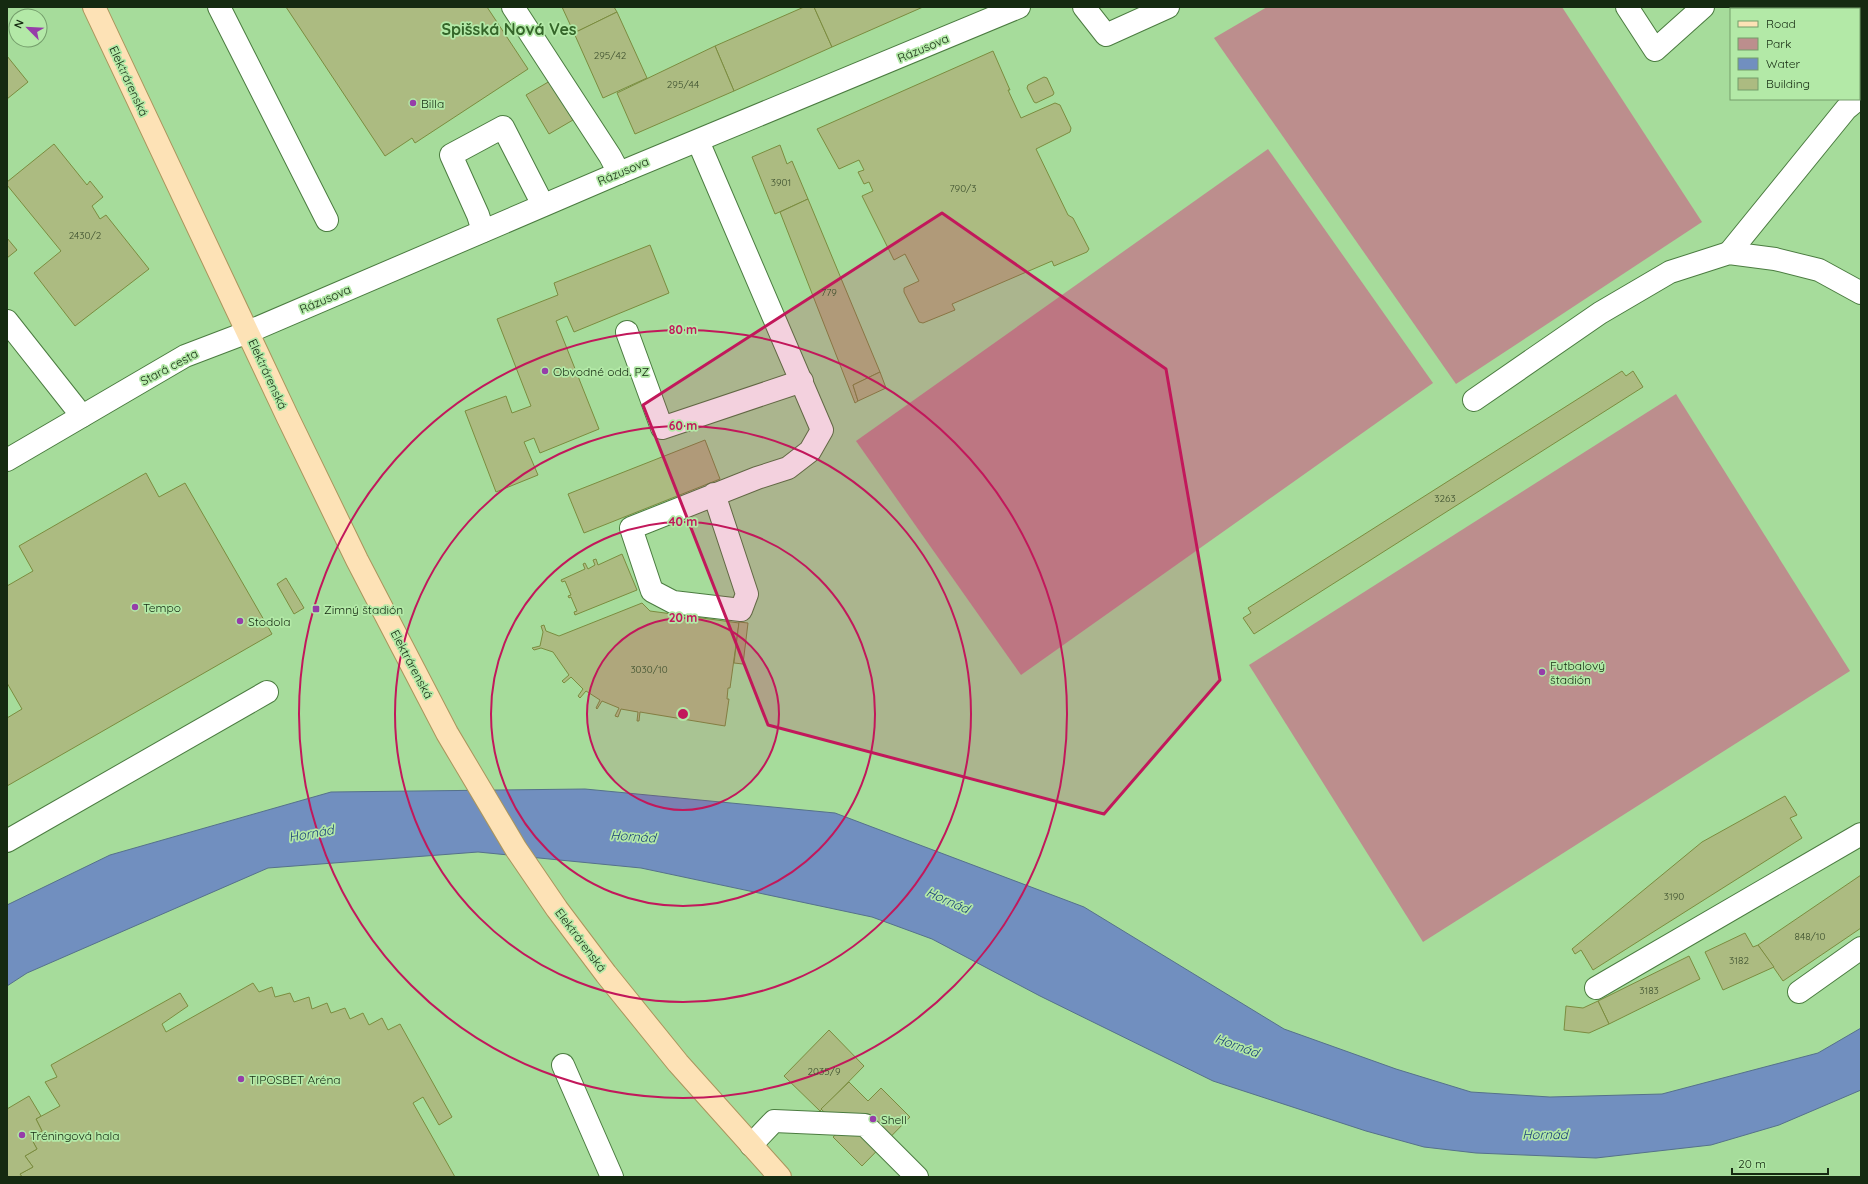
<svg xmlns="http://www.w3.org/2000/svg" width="1868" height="1184" viewBox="0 0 1868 1184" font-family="Quicksand,sans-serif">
  <rect width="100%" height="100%" fill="#a6dc9b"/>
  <g fill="#bc8e8d">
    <path d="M 1267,7 L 1562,7 L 1702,222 L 1456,384 L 1214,38 Z"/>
    <path d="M 1268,149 L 1433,383 L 1021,675 L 856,441 Z"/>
    <path d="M 1676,394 L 1850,671 L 1423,942 L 1249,665 Z"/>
  </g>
  <path fill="#718fbf" stroke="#55718b" d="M 585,789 L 835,813 L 1084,907 L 1284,1029 L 1396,1069 L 1471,1092 L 1550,1097 L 1662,1094 L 1818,1053 L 1861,1028 L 1861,1090 L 1779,1125 L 1711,1145 L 1596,1158 L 1476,1153 L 1424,1147 L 1366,1131 L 1213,1081 L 1040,996 L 932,939 L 872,917 L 641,868 L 478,852 L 268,868 L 27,973 L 7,986 L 7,905 L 110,855 L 331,792 Z"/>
  <g fill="#acbb81" stroke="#7b8c3f">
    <path d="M 286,7 L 487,7 L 528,69 L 415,143 L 412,138 L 385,156 Z"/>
    <path d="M 562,7 L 614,7 L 617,12 L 574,33 Z"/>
    <path d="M 804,7 L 814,7 L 832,47 L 734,91 L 715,46 Z"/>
    <path d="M 814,7 L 923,7 L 832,47 Z"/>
    <path d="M 617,12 L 647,78 L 603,98 L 574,33 Z"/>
    <path d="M 715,46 L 734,91 L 635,134 L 617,93 Z"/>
    <path d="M 993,51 L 1010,90 L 1008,90 L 1021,118 L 1055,103 L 1060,105 L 1071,128 L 1070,132 L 1036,149 L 1068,215 L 1073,218 L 1089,249 L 1087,252 L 1054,266 L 1052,261 L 952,304 L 955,310 L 923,323 L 919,322 L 904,292 L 904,288 L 919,281 L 905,254 L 894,260 L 862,196 L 873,191 L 869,182 L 864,184 L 858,172 L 864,170 L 859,160 L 839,169 L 817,129 Z"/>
    <path d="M 7,56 L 28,82 L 7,99 Z"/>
    <path d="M 1044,77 L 1047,78 L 1054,93 L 1053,95 L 1036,103 L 1034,102 L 1027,88 L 1028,85 Z"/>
    <path d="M 550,81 L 573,120 L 549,134 L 526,95 Z"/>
    <path d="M 54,144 L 87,185 L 90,181 L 103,197 L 92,206 L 100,219 L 106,215 L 149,269 L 75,326 L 34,273 L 61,251 L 7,185 L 7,182 Z"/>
    <path d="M 780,145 L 787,164 L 792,161 L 808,199 L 775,214 L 752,157 Z"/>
    <path d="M 808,199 L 880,372 L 853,385 L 858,401 L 855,403 L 780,212 Z"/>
    <path d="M 7,238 L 17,250 L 7,258 Z"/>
    <path d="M 650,245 L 669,293 L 574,332 L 567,316 L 556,321 L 599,429 L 540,453 L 534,438 L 524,442 L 538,475 L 496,492 L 465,411 L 506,396 L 512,413 L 531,406 L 497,319 L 558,295 L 554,283 Z"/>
    <path d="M 1622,371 L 1626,376 L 1633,371 L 1643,387 L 1254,634 L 1243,618 L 1251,613 L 1248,608 Z"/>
    <path d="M 880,372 L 886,388 L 858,401 L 853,385 Z"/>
    <path d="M 705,440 L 720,479 L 584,533 L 568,494 Z"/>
    <path d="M 146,473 L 159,497 L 185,483 L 272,634 L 7,786 L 7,718 L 22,709 L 7,683 L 7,586 L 33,571 L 19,546 Z"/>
    <path d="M 622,554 L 637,590 L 575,615 L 574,612 L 577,611 L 571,597 L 569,598 L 568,596 L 571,595 L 565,581 L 562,582 L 561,580 L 585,569 L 583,564 L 585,563 L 588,569 L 595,565 L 593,560 L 596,559 L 598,565 Z"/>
    <path d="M 286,578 L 304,608 L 294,614 L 277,584 Z"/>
    <path d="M 642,603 L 650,611 L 739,623 L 730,688 L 728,688 L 727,699 L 729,699 L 725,726 L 640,712 L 639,721 L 637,721 L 638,712 L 621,709 L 618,717 L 615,716 L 619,708 L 602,701 L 597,709 L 596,708 L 600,700 L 586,691 L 580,698 L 578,696 L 583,689 L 571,677 L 564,683 L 562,681 L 569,675 L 553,652 L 541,648 L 534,650 L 532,648 L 540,646 L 543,632 L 541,626 L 544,625 L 546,631 L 559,636 Z"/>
    <path d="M 739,622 L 748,623 L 743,664 L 734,663 Z"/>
    <path d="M 1785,796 L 1797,815 L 1790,818 L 1802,838 L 1593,970 L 1581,950 L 1575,954 L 1572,949 L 1702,842 Z"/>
    <path d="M 1861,875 L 1861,928 L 1783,981 L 1758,945 Z"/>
    <path d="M 1745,933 L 1753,947 L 1758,945 L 1774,967 L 1723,990 L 1705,952 Z"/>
    <path d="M 1689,956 L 1700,979 L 1609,1024 L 1598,1001 Z"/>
    <path d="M 253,983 L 259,992 L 272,987 L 275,997 L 290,993 L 294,1002 L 309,997 L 312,1009 L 327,1003 L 331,1013 L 345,1008 L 350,1019 L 363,1013 L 369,1025 L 382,1018 L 388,1030 L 400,1024 L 452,1117 L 439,1125 L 423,1097 L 413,1103 L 455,1177 L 22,1177 L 20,1174 L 33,1167 L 25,1156 L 37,1149 L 31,1138 L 42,1131 L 36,1119 L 60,1106 L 45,1082 L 57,1077 L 51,1065 L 180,993 L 188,1006 L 162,1024 L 166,1032 Z"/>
    <path d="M 1598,1001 L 1609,1024 L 1589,1033 L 1564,1030 L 1566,1006 L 1583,1008 Z"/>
    <path d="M 829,1030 L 864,1066 L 820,1111 L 784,1076 Z"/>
    <path d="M 849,1082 L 868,1101 L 881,1088 L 910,1117 L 862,1166 L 833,1137 L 842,1129 L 821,1109 Z"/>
    <path d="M 29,1096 L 41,1116 L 36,1119 L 42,1131 L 31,1138 L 37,1149 L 25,1156 L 33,1167 L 20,1174 L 22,1177 L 7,1177 L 7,1109 Z"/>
  </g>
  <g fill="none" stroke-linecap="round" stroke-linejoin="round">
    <defs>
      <g id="minor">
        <path d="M 219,7 L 327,220"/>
        <path d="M 513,7 L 610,156 L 619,173"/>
        <path d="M 1084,7 L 1106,35 L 1168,7"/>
        <path d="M 1627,7 L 1655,50 L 1703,7"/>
        <path d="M 698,141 L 822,430 L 810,451 L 788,468 L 757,478 L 631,528 L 652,591 L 673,602 L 741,610 L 747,594 L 714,494"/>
        <path d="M 483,231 L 478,215 L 451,155 L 503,127 L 543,205"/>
        <path d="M 1729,253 L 1846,109 L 1858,99"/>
        <path d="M 7,321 L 82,416"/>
        <path d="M 627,332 L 662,428 L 802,381"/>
        <path d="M 1474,400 L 1600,313 L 1670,272 L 1729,253 L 1775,259 L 1819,270 L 1861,293"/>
        <path d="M 7,460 L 185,356 L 248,332 L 619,173 L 1019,7"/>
        <path d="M 7,841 L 267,692"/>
        <path d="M 1596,988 L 1861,834"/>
        <path d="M 1799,992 L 1861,948"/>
        <path d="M 563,1065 L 612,1177"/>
        <path d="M 751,1145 L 774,1121 L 865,1125 L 917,1177"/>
      </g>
      <path id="major" d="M 94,7 L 288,418 L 357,560 L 447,733 L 516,849 L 557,909 L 606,974 L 678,1063 L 780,1177"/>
    </defs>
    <use href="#minor" stroke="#4b7c40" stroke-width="24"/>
    <use href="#major" stroke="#aa955c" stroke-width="24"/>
    <use href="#minor" stroke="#fff" stroke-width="22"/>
    <use href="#major" stroke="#fde2b6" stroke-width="22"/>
  </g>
  <path fill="#c2185b" fill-opacity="0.2" stroke="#c2185b" stroke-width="3" stroke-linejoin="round" d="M 942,213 L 1166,369 L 1220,680 L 1104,814 L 768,725 L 643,405 Z"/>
  <circle cx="683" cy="714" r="96" fill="#c2185b" fill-opacity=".12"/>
  <g fill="none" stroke="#c2185b" stroke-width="2">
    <circle cx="683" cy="714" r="96"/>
    <circle cx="683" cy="714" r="192"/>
    <circle cx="683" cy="714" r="288"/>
    <circle cx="683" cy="714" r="384"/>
  </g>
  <g fill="#963da9" stroke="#b3e9a7" stroke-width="1.5">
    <circle cx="413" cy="103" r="4"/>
    <circle cx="545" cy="371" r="4"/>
    <circle cx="135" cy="607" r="4"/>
    <rect x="312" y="605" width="8" height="8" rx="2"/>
    <circle cx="240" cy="621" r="4"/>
    <circle cx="1542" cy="672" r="4"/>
    <circle cx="241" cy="1079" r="4"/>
    <circle cx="873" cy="1119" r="4"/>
    <circle cx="22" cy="1135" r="4"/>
  </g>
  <g text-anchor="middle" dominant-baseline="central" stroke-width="3.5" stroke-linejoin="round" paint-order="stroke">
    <g font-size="10" fill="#3b4e2d">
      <text x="610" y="55">295/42</text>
      <text x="683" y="84">295/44</text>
      <text x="781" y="182">3901</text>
      <text x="963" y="188">790/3</text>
      <text x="85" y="235">2430/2</text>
      <text x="829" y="292">779</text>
      <text x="1445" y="498">3263</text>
      <text x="649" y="669">3030/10</text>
      <text x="1674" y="896">3190</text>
      <text x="1810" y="936">848/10</text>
      <text x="1739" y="960">3182</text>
      <text x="1649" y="990">3183</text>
      <text x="824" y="1071">2035/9</text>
    </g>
    <g font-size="12" fill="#152a11" stroke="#b3e9a7">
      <text transform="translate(923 48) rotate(-23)">Rázusova</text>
      <text transform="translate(129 81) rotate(65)">Elektrárenská</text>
      <text transform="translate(623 171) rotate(-23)">Rázusova</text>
      <text transform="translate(325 299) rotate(-23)">Rázusova</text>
      <text transform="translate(169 367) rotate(-28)">Stará cesta</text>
      <text transform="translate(268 374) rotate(65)">Elektrárenská</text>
      <text transform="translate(412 664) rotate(62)">Elektrárenská</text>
      <text transform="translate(581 940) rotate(53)">Elektrárenská</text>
    </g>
    <g font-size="12" fill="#152a11" stroke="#b3e9a7" text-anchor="start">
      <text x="421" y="103">Billa</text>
      <text x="553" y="371">Obvodné odd. PZ</text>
      <text x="143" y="607">Tempo</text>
      <text x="324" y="609">Zimný štadión</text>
      <text x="248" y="621">Stodola</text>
      <text x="1550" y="665">Futbalový<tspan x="1550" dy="14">štadión</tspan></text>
      <text x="249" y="1079">TIPOSBET Aréna</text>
      <text x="881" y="1119">Shell</text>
      <text x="30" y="1135">Tréningová hala</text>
    </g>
    <g font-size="13" font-style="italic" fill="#1a3e7a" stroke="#b3e9a7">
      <text transform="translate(311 833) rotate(-10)">Hornád</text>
      <text transform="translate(633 836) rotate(4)">Hornád</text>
      <text transform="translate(948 900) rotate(24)">Hornád</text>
      <text transform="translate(1237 1045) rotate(20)">Hornád</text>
      <text x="1545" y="1134">Hornád</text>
    </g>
    <g font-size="16" font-weight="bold" fill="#346529" stroke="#b3e9a7">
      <text x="509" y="29">Spišská Nová Ves</text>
    </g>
  </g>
  <circle cx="683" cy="714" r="6" fill="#c2185b" stroke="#b3e9a7" stroke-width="2"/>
  <g font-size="12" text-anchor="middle" font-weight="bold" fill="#c2185b" stroke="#b3e9a7" stroke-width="3.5" stroke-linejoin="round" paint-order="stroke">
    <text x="683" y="334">80 m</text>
    <text x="683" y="430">60 m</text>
    <text x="683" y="526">40 m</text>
    <text x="683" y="622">20 m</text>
  </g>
  <rect width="1868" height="1184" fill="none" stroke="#152a11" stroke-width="16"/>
  <rect x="1730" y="8" width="130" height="92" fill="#b3e9a7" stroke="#749d6b"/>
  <rect x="1738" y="21" width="20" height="6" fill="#fde2b6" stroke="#749d6b"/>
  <text x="1766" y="28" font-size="12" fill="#152a11">Road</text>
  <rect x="1738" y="38" width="20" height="12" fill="#bc8e8d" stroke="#749d6b"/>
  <text x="1766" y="48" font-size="12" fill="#152a11">Park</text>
  <rect x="1738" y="58" width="20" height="12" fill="#718fbf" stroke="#749d6b"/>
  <text x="1766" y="68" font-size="12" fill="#152a11">Water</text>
  <rect x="1738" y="78" width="20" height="12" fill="#acbb81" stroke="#749d6b"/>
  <text x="1766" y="88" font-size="12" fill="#152a11">Building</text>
  <g transform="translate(28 28) rotate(294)"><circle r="19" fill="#b3e9a7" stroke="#749d6b"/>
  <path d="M0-3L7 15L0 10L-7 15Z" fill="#963da9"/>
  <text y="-6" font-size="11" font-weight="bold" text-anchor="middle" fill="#152a11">N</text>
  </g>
  <path d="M1732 1168v6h96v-6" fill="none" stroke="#152a11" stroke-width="2"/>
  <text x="1738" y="1168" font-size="12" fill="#152a11" stroke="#b3e9a7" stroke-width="3" paint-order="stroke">20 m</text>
</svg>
